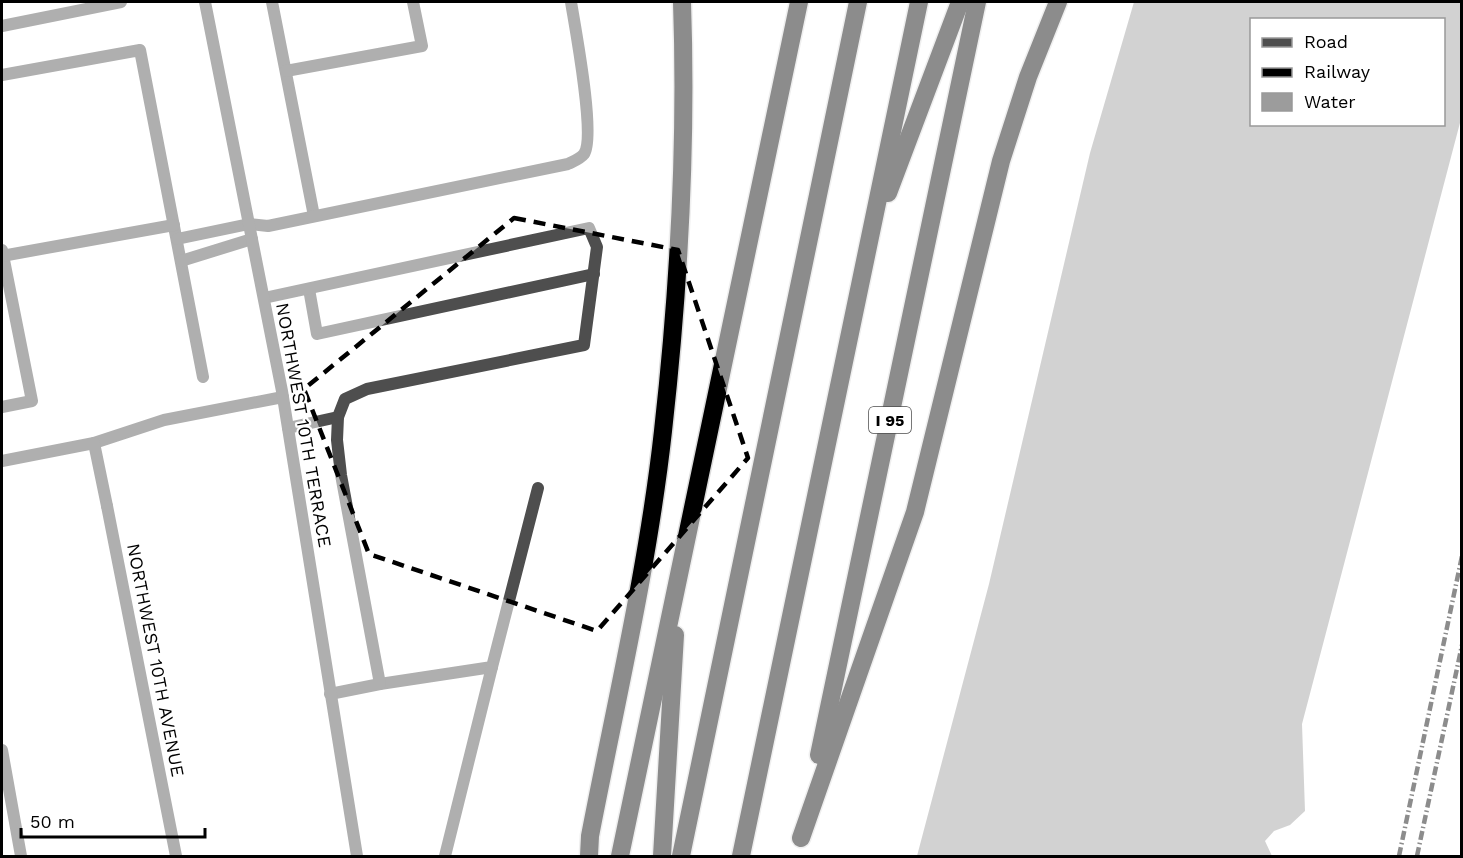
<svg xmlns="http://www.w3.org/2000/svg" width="1463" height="858" viewBox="0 0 1463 858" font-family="'Work Sans',sans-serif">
  <rect width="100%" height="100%" fill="#fff"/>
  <path fill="#9c9c9c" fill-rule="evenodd" d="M 1134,2 L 1461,2 L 1461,119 L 1302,724 L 1305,811 L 1290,825 L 1274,831 L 1265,841 L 1272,856 L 917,856 L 989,584 L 1090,153 ZM 1252,20 L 1444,20 L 1444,124 L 1252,124 Z"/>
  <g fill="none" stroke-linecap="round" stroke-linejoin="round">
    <defs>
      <g id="highway">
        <path d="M 888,193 L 960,2"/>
        <path d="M 819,755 L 977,2"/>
        <path d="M 801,838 L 915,512 L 1001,161 L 1028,77 L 1058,2"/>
        <path d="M 589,856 L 590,836 C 616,701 648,567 663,431 C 679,288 687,145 682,2"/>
        <path d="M 620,856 L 799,2"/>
        <path d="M 662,856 L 675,635"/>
        <path d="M 681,856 L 858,2"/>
        <path d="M 741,856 L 919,2"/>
      </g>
    </defs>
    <use href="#highway" stroke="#dbdbdb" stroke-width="21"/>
    <g stroke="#4e4e4e" stroke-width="12">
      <path d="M 272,2 L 314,216"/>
      <path d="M 2,26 L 121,2"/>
      <path d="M 286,71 L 422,46 L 413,2"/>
      <path d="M 2,75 L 140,50 L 203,377"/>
      <path d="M 177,239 L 249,224 L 268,226 L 568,164 C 574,161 580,159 584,154 C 596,137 575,27 571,2"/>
      <path d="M 2,250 L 32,401 L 2,407"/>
      <path d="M 2,256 L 174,225"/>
      <path d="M 181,261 L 252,239"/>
      <path d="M 309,289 L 317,334 L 594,274"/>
      <path d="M 264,298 L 589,228 L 597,247 L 584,345 L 367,389 L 345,399 L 338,417 L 288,428"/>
      <path d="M 94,443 L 164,420 L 283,397"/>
      <path d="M 2,461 L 94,443 L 107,506"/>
      <path d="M 380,684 L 492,667 L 538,488"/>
      <path d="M 330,694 L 380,684 L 341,475 L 337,440 L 338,417"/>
      <path d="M 2,750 L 21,856"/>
      <path d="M 445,856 L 492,667"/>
    </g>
    <g stroke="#4e4e4e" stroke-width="12">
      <path d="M 205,2 L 282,391 L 357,856"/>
      <path d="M 107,506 L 176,856"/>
    </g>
    <use href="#highway" stroke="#000" stroke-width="18"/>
    <g stroke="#000" stroke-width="4.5" stroke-dasharray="9 3 1.5 3" stroke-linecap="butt">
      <path d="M 1399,856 L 1462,556"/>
      <path d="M 1417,856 L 1462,645"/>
    </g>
  </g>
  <path d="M0 0H1463V858H0ZM 514,218 L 678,250 L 748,458 L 597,631 L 369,554 L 304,389 Z" fill="#fff" fill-opacity=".55" fill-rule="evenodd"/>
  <path fill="none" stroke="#000" stroke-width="4.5" stroke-dasharray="12 8" stroke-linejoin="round" d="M 514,218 L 678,250 L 748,458 L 597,631 L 369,554 L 304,389 Z"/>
  <g text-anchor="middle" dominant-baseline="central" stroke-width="4.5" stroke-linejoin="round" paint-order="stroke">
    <rect fill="#fff" stroke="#4c4c4c" stroke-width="1.5" x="869" y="407" width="42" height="26" rx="4.5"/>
    <g font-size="16" font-weight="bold" fill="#000">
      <text x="890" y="420">I 95</text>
    </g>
    <g font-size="18" fill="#000" stroke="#fff">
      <text transform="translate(304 425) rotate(80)">NORTHWEST 10TH TERRACE</text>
      <text transform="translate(156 660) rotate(79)">NORTHWEST 10TH AVENUE</text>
    </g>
  </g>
  <rect width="1463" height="858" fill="none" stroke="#000000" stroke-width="6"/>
  <rect x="1250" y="18" width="195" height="108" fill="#ffffff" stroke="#999999" stroke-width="1.5"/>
  <rect x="1262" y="38" width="30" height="9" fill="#4e4e4e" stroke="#999999" stroke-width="1.5"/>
  <text x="1304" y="48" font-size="18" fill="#000000">Road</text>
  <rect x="1262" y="68" width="30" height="9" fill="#000000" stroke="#999999" stroke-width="1.5"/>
  <text x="1304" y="78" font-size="18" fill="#000000">Railway</text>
  <rect x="1262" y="93" width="30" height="18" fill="#9c9c9c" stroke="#999999" stroke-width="1.5"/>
  <text x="1304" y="108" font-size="18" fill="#000000">Water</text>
  <path d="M21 828v9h184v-9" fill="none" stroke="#000000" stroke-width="3"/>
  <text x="30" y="828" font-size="18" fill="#000000" stroke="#ffffff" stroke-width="4.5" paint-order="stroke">50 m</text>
</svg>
